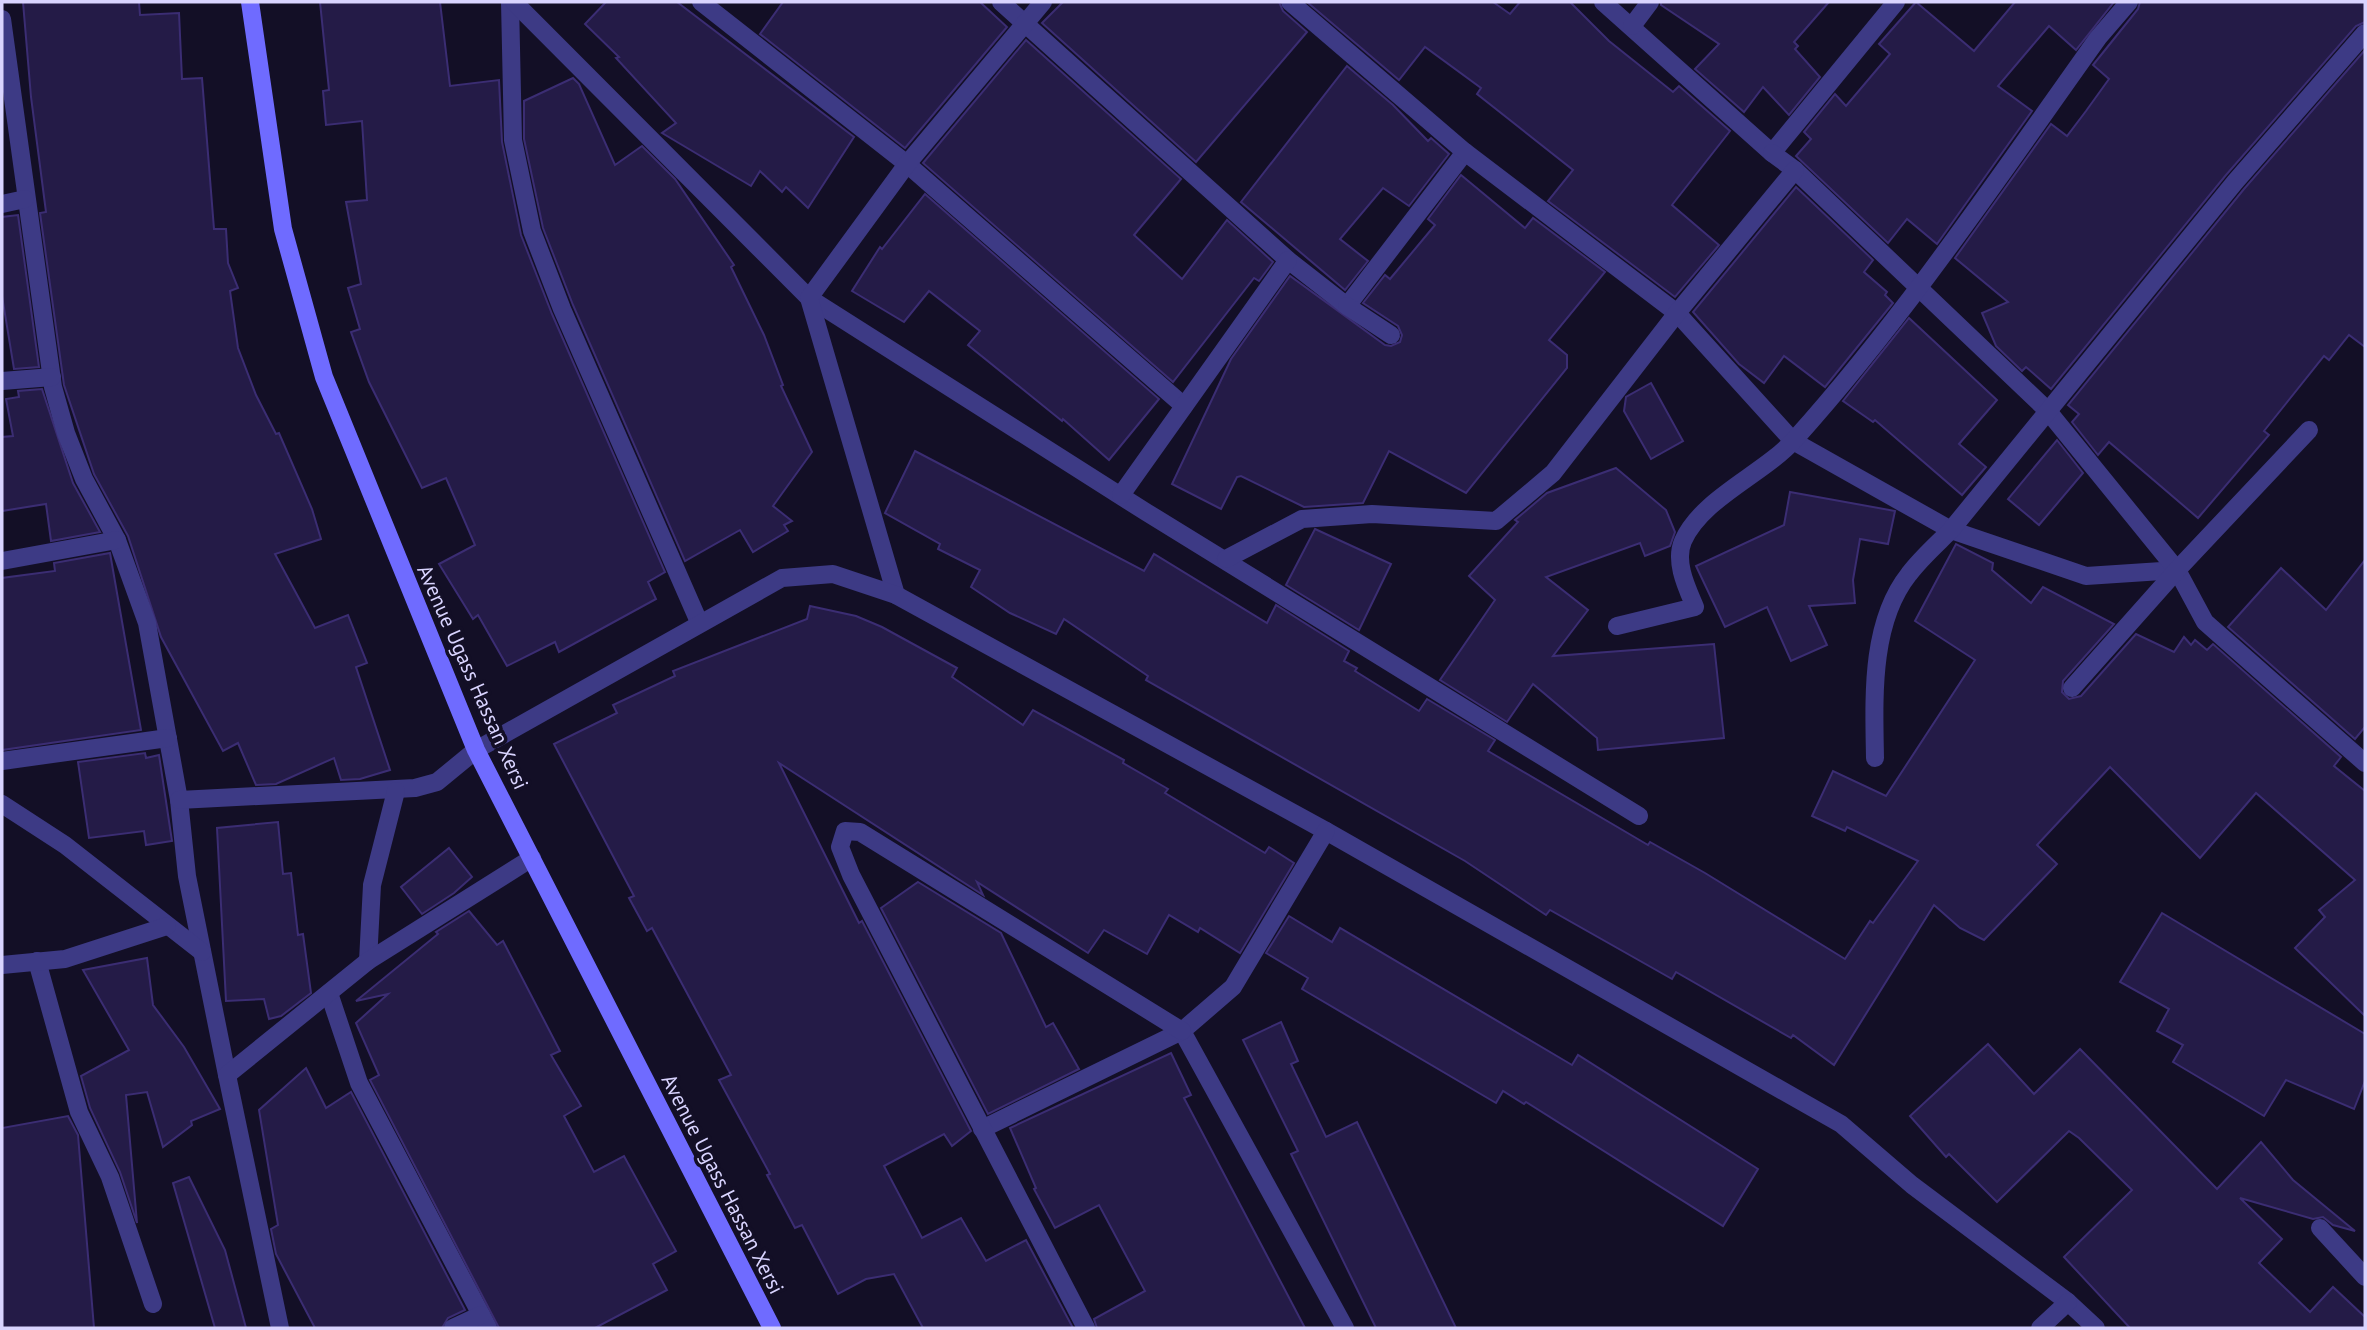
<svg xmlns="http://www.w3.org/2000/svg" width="2367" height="1330" viewBox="0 0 2367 1330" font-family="'PT Sans',sans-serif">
  <rect width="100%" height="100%" fill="#130f26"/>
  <g fill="#241b47" stroke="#3b2d73" stroke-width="2">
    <path d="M 23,2 L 139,2 L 140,15 L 179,13 L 182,79 L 202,78 L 214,229 L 226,229 L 228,263 L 238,288 L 230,291 L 238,348 L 256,395 L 276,434 L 279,433 L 312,509 L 321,539 L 275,554 L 315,628 L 348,615 L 367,663 L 356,667 L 390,770 L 360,779 L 341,780 L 334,758 L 276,784 L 256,785 L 238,743 L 223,751 L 161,637 L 128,536 L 94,474 L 64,385 L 40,213 L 46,212 L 31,97 Z"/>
    <path d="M 320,2 L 440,2 L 450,86 L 499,80 L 502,142 L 521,235 L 552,314 L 665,572 L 648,582 L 656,599 L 559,652 L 555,642 L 507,666 L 478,615 L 473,619 L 439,564 L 475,545 L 446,478 L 422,488 L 369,382 L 351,332 L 360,329 L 348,288 L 361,284 L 346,202 L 367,200 L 362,121 L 326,125 L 323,91 L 329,90 Z"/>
    <path d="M 606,2 L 677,2 L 854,137 L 808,208 L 786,187 L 782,192 L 760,171 L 751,186 L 662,133 L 676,123 L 616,58 L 619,57 L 585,24 Z"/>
    <path d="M 783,2 L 980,2 L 1007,27 L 905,148 L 760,34 Z"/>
    <path d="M 1063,2 L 1279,2 L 1283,11 L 1307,32 L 1196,162 L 1042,23 Z"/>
    <path d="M 1307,2 L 1493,2 L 1510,14 L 1520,2 L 1570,2 L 1609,41 L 1673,92 L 1679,86 L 1730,131 L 1672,205 L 1719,245 L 1675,297 L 1548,201 L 1573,170 L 1477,94 L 1481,88 L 1425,47 L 1399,80 Z"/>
    <path d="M 1661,2 L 1829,2 L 1794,42 L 1798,46 L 1795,49 L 1820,77 L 1789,115 L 1763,87 L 1744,112 L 1695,69 L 1719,44 L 1661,5 Z"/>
    <path d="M 1916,2 L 1974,51 L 2015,2 L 2114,2 L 2076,50 L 2049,26 L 1998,86 L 2032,111 L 1937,244 L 1907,219 L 1888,243 L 1796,156 L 1811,139 L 1804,132 L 1835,94 L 1846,106 L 1890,54 L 1879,44 Z"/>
    <path d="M 2140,2 L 2365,2 L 2365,22 L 2356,26 L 2226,175 L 2051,389 L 2026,367 L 2022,371 L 1996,346 L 1982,313 L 2008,302 L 1955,258 L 2051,124 L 2067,136 L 2086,111 L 2109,79 L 2093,65 L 2138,9 Z"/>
    <path d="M 1026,40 L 1181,179 L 1134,235 L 1182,279 L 1227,220 L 1273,262 L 1259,281 L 1254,278 L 1173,382 L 923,163 Z"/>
    <path d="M 2365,50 L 2365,347 L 2349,335 L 2329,360 L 2324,356 L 2264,431 L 2269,435 L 2198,518 L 2109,442 L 2098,455 L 2072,422 L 2079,414 L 2068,405 L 2244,189 Z"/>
    <path d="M 1347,66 L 1393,105 L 1428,141 L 1431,138 L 1449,154 L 1409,206 L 1383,188 L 1340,239 L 1368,261 L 1345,290 L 1241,202 Z"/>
    <path d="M 573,78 L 579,84 L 615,165 L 642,146 L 675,179 L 734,265 L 731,267 L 764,335 L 783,385 L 781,386 L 812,452 L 773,506 L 792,521 L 784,525 L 788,531 L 753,552 L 740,530 L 685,561 L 573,305 L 543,228 L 524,139 L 524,101 Z"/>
    <path d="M 1461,175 L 1525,228 L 1533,218 L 1605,272 L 1549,340 L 1567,355 L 1567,368 L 1466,493 L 1389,451 L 1363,503 L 1304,507 L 1241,476 L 1237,477 L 1221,509 L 1172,484 L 1231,359 L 1290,276 L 1385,345 L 1391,346 L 1400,342 L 1402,335 L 1398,326 L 1363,303 L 1385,275 L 1390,279 L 1435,225 L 1428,219 Z"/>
    <path d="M 1796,187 L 1873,260 L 1864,272 L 1887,292 L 1885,295 L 1893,303 L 1825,387 L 1784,356 L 1764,383 L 1739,364 L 1693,312 Z"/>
    <path d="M 925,194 L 1159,399 L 1109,460 L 1063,419 L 1062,421 L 968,345 L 980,331 L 929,291 L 904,322 L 852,291 L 880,247 L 882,249 Z"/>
    <path d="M 18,215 L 39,367 L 14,369 L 2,296 L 2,217 Z"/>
    <path d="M 1909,318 L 1997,400 L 1959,444 L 1986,467 L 1962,495 L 1875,420 L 1873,422 L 1843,401 Z"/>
    <path d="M 1651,383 L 1683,441 L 1651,459 L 1624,411 L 1626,397 Z"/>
    <path d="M 42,389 L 73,483 L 100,532 L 51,541 L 46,504 L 2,511 L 2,437 L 13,436 L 6,399 L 19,397 L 18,391 Z"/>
    <path d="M 2057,440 L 2083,473 L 2039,525 L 2008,499 Z"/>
    <path d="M 915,451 L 1144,571 L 1154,554 L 1267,623 L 1276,605 L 1349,651 L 1344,661 L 1357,668 L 1355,671 L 1419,711 L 1427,699 L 1495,740 L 1488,751 L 1648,845 L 1650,842 L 1705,873 L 1845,959 L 1870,921 L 1873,923 L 1918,861 L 1847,827 L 1845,831 L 1812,816 L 1833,771 L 1886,796 L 1975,660 L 1915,621 L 1956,544 L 1993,563 L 1992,570 L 2031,603 L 2043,587 L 2114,624 L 2063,681 L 2062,692 L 2069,699 L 2081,696 L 2136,634 L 2174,652 L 2184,637 L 2191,645 L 2195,640 L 2207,650 L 2213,644 L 2341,757 L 2334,766 L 2365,791 L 2365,1016 L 2295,948 L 2325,917 L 2319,910 L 2355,880 L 2256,793 L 2200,858 L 2110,767 L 2037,845 L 2057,864 L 1984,940 L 1960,928 L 1934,905 L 1834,1065 L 1793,1035 L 1791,1038 L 1676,972 L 1672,979 L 1550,910 L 1546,915 L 1465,861 L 1146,680 L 1148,676 L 1064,619 L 1056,634 L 1010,613 L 971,587 L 980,570 L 938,549 L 940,544 L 885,513 Z"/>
    <path d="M 1616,468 L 1666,510 L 1675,532 L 1670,546 L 1645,556 L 1640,543 L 1546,577 L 1588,610 L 1553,656 L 1714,644 L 1724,738 L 1598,750 L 1597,738 L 1533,684 L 1507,722 L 1440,680 L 1495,600 L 1469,576 L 1518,522 L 1515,520 L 1547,493 Z"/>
    <path d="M 1790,492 L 1895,511 L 1888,544 L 1860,539 L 1853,580 L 1855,603 L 1809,606 L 1827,645 L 1791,661 L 1767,607 L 1725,627 L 1696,566 L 1784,525 Z"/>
    <path d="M 1315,529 L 1391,564 L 1359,630 L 1286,585 Z"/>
    <path d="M 110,553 L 141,730 L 2,750 L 2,578 L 55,571 L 54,563 Z"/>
    <path d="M 2365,560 L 2365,727 L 2355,739 L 2228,627 L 2281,568 L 2326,610 Z"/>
    <path d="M 810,606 L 856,616 L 882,627 L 957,668 L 952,677 L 1023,725 L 1033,710 L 1124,760 L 1123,763 L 1168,789 L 1165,793 L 1265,853 L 1269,847 L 1294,863 L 1240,953 L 1200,928 L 1198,932 L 1169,915 L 1147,954 L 1104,930 L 1088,953 L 977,882 L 983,895 L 779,763 L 859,923 L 862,921 L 971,1131 L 952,1146 L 944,1134 L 884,1166 L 922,1238 L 961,1218 L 986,1261 L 1026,1240 L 1073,1328 L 923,1328 L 894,1274 L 866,1279 L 838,1294 L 802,1225 L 795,1228 L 767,1175 L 770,1174 L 719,1080 L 731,1075 L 652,928 L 647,931 L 629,898 L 634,896 L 554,744 L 617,713 L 613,705 L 675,676 L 673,671 L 807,619 Z"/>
    <path d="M 145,753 L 146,758 L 159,755 L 172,841 L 146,845 L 144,831 L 89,838 L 78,762 Z"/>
    <path d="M 278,822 L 283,874 L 291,873 L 298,935 L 303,934 L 311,993 L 281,1016 L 269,1019 L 264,999 L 226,1001 L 217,828 Z"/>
    <path d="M 449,848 L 472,877 L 454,893 L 422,914 L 401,887 Z"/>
    <path d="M 918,882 L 1001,933 L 1046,1027 L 1053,1023 L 1079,1069 L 988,1114 L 881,908 Z"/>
    <path d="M 469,911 L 497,945 L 503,941 L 560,1051 L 551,1055 L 581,1106 L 564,1116 L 594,1172 L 624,1156 L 676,1251 L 653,1264 L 667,1290 L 595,1328 L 499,1328 L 370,1080 L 379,1075 L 356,1023 L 388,994 L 356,1001 L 438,934 L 436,932 Z"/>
    <path d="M 2162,913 L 2365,1034 L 2365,1081 L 2354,1109 L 2286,1080 L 2264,1116 L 2173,1062 L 2183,1045 L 2157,1031 L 2169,1009 L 2120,982 Z"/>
    <path d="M 1289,916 L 1332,942 L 1340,928 L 1572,1065 L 1578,1055 L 1758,1169 L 1723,1226 L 1526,1102 L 1524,1104 L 1503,1091 L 1496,1103 L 1302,989 L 1308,978 L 1266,953 Z"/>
    <path d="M 147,958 L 153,1005 L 184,1047 L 220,1109 L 191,1121 L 192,1125 L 163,1147 L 147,1092 L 126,1095 L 137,1223 L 120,1172 L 90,1108 L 81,1076 L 129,1050 L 83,970 Z"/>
    <path d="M 1281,1022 L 1298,1061 L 1291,1064 L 1326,1137 L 1357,1122 L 1456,1328 L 1376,1328 L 1291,1154 L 1298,1151 L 1243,1040 Z"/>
    <path d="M 1988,1044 L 2034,1094 L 2080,1049 L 2217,1189 L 2261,1142 L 2293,1180 L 2355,1231 L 2333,1225 L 2323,1217 L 2313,1219 L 2240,1198 L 2282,1239 L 2259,1263 L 2310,1312 L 2333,1287 L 2365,1317 L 2365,1328 L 2130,1328 L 2064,1257 L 2132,1190 L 2079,1138 L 2069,1131 L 1997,1202 L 1949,1154 L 1946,1157 L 1910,1116 Z"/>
    <path d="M 1171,1053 L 1191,1095 L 1184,1098 L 1305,1328 L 1097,1328 L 1094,1319 L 1145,1291 L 1099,1205 L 1055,1228 L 1034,1189 L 1036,1188 L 1010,1128 Z"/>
    <path d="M 306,1068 L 326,1108 L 351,1092 L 465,1310 L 448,1318 L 442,1328 L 315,1328 L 276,1254 L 271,1229 L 278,1225 L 259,1110 Z"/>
    <path d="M 68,1116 L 78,1135 L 94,1328 L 2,1328 L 2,1128 Z"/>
    <path d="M 189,1177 L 225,1250 L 246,1328 L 215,1328 L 173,1183 Z"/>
  </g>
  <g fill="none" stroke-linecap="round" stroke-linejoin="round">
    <g stroke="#3d3a85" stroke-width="18">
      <path d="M 510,2 L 513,140 L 532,231 L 562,309 L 699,622"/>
      <path d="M 514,2 L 809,298 L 1146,512 L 1639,816"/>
      <path d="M 701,2 L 907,164 L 1184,406"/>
      <path d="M 1001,2 L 1288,260 L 1347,306 L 1465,152"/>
      <path d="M 1290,2 L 1465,152 L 1677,313 L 1793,441 L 1951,530 L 2086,576 L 2177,570"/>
      <path d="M 1603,2 L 1772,153 L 1896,2"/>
      <path d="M 2,19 L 53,387 L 66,433 L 84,479 L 117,540 L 147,623 L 179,800 L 187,876 L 227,1075"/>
      <path d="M 1632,26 L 1650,2"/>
      <path d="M 1772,153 L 1795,170 L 2047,410 L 2177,570 L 2205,622 L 2365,763"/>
      <path d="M 2,204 L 25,199"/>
      <path d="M 1347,306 L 1391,335"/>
      <path d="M 2,381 L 52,377"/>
      <path d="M 1121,495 L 1288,260"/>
      <path d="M 1226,559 L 1302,519 L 1372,514 L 1496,521 L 1553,473 L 1677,313 L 1795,170"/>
      <path d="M 2,561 L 117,540"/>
      <path d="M 896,595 L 809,298 L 907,164 L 1043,2"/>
      <path d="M 1617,626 L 1695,607 C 1687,588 1674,562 1683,541 C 1702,498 1764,474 1795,439 C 1907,314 2001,174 2098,38 L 2129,2"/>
      <path d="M 2072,688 L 2177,570 L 2309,430"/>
      <path d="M 1875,758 C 1874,698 1870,623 1909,574 C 1921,558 1937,544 1951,530 L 2235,182 L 2365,33"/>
      <path d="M 2,761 L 168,738"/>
      <path d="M 179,800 L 415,788 L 437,782 L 476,750 L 782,578 L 833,574 L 896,595 L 1326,831 L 1841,1124 L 1912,1185 L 2068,1302 L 2096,1328"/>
      <path d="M 2,804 L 65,845 L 202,952"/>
      <path d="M 1326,831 L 1233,987 L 1182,1031 L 1345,1328"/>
      <path d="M 37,961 L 79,1112 L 110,1177 L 153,1304"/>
      <path d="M 368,961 L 372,885 L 396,791"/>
      <path d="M 2,965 L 65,959 L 167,926"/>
      <path d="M 329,993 L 359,1083 L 488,1328"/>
      <path d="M 982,1129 L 1182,1031"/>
      <path d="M 2320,1228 L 2365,1277"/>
      <path d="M 280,1328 L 227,1075 L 368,961 L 532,858"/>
      <path d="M 453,1328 L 481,1315"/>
      <path d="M 1086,1328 L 851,875 L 840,847 L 845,831 L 860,832 L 1182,1031"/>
      <path d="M 2040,1328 L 2068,1302"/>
    </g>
    <path stroke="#6f6bff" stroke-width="18" d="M 250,2 L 283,229 L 324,377 L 476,750 L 772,1328"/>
  </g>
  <g text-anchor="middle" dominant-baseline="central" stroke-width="7" stroke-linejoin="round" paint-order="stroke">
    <g font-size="21" fill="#d9d4ff" stroke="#130f26">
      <text transform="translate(473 677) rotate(66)">Avenue Ugass Hassan Xersi</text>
      <text transform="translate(723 1184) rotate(63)">Avenue Ugass Hassan Xersi</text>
    </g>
  </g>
  <rect width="2367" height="1330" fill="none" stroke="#d9d4ff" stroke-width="7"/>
</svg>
